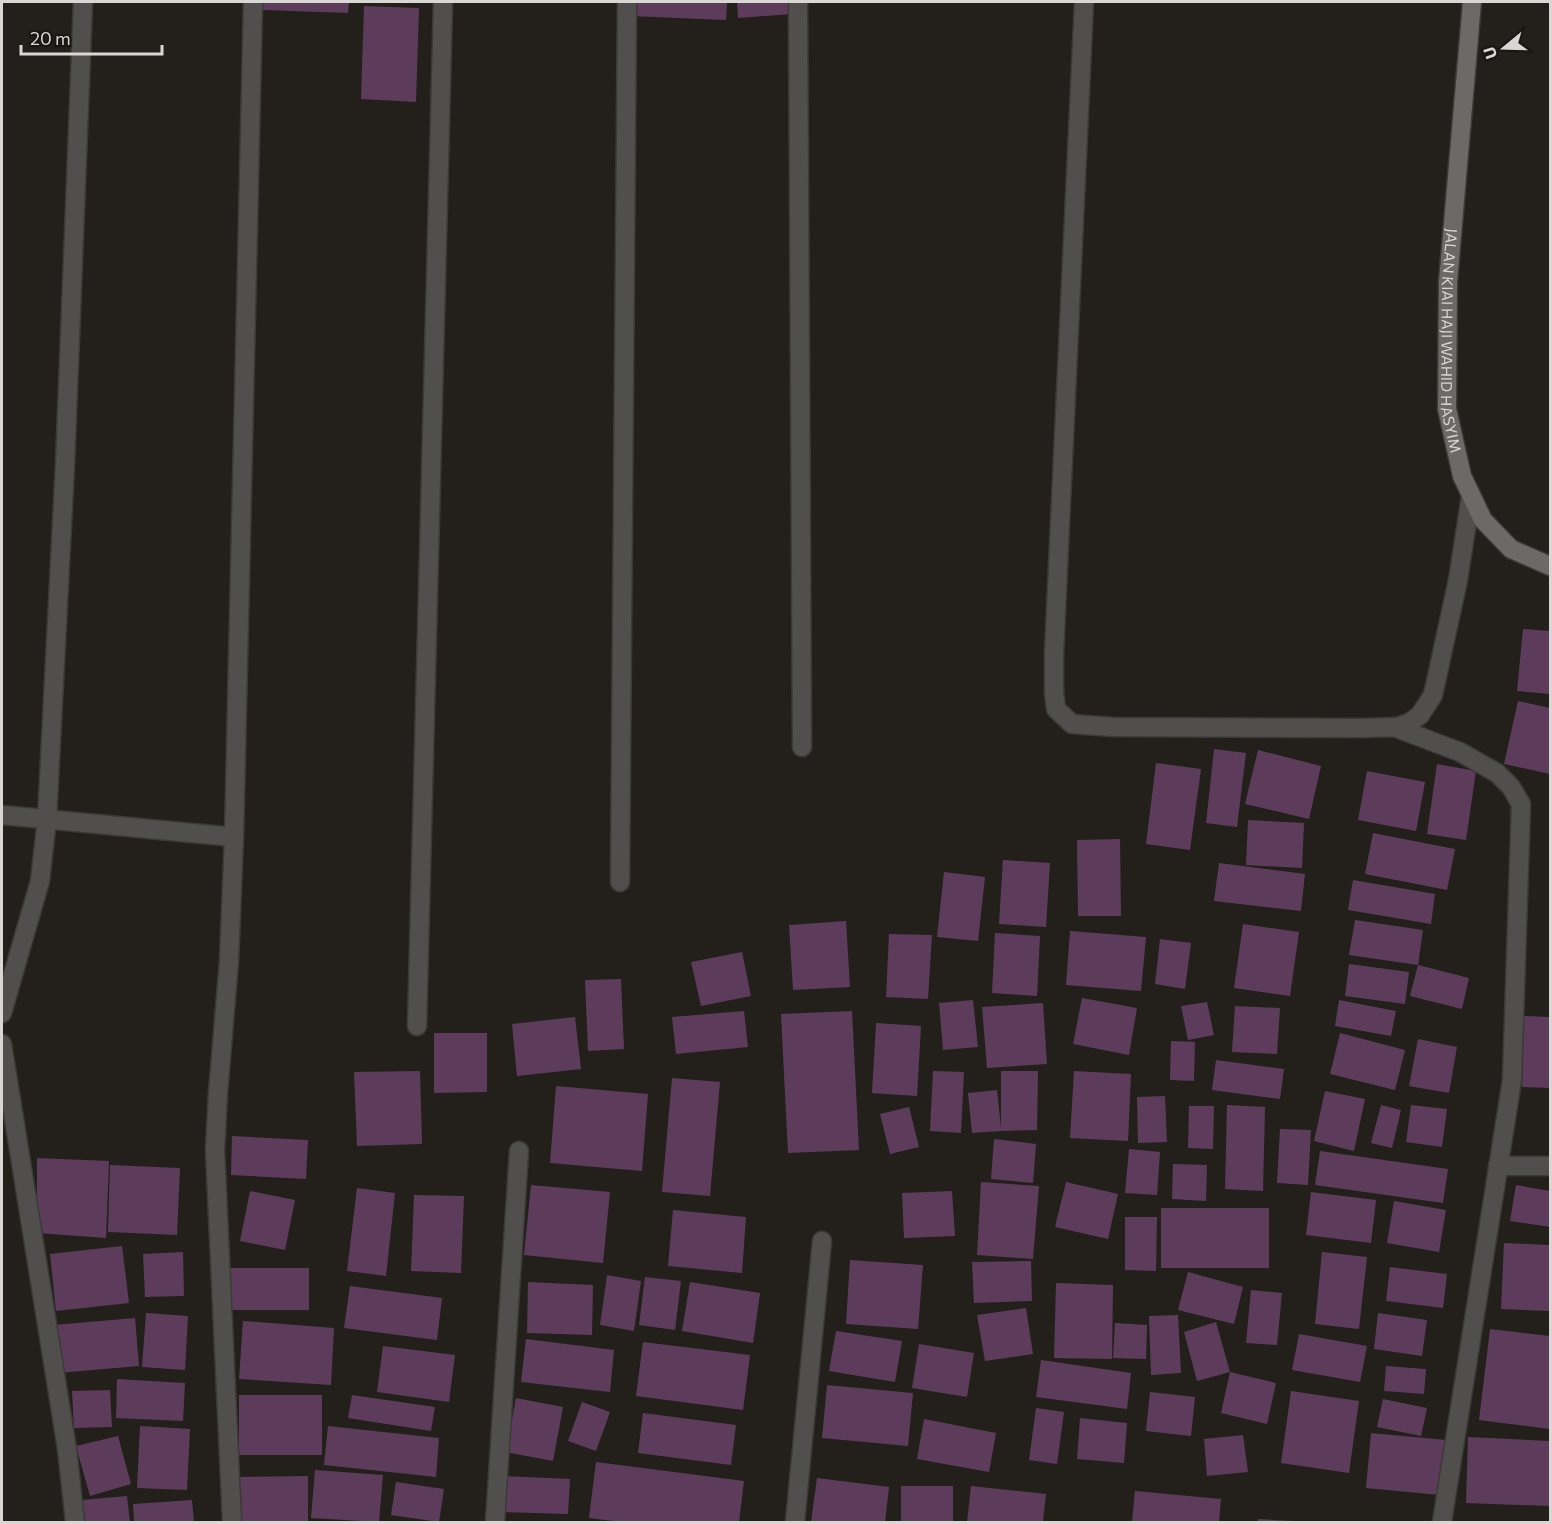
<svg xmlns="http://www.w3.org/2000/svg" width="1552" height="1524" viewBox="0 0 1552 1524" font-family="Commissioner,sans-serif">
  <rect width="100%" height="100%" fill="#23201c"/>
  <g fill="#5c3c5a">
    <path d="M 263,2 L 349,2 L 348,13 L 263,10 Z"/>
    <path d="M 631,2 L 727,2 L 726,20 L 631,16 Z"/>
    <path d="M 737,2 L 792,2 L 793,14 L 738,18 Z"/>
    <path d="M 364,6 L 419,8 L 416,102 L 361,99 Z"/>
    <path d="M 1523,629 L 1550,631 L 1550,694 L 1517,691 Z"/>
    <path d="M 1518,701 L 1550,708 L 1550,774 L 1504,764 Z"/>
    <path d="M 1214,749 L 1246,753 L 1237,827 L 1206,823 Z"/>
    <path d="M 1258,750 L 1321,766 L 1309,819 L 1245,804 Z"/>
    <path d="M 1156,763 L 1201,769 L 1190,850 L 1146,844 Z"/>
    <path d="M 1437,764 L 1476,771 L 1466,840 L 1427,834 Z"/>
    <path d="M 1367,771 L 1425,782 L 1416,831 L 1358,820 Z"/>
    <path d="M 1248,820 L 1304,823 L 1302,868 L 1246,865 Z"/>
    <path d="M 1373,833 L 1455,849 L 1447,890 L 1365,874 Z"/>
    <path d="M 1120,839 L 1121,916 L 1078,916 L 1077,840 Z"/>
    <path d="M 1003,860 L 1050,863 L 1046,927 L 999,924 Z"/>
    <path d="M 1219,863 L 1305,874 L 1301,911 L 1214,901 Z"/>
    <path d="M 944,872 L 985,877 L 978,941 L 937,937 Z"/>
    <path d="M 1353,880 L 1435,894 L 1431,924 L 1348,910 Z"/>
    <path d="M 1355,920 L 1423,930 L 1418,965 L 1349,955 Z"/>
    <path d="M 846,921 L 850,987 L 793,990 L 789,925 Z"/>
    <path d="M 1243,924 L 1299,932 L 1290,996 L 1234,988 Z"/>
    <path d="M 1070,931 L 1146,937 L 1141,991 L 1066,985 Z"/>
    <path d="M 995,933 L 1040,936 L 1037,996 L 992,993 Z"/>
    <path d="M 889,934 L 932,935 L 928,999 L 886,997 Z"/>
    <path d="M 1160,939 L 1191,943 L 1185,989 L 1155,984 Z"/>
    <path d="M 742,952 L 751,996 L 701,1006 L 691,962 Z"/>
    <path d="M 1349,964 L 1409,972 L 1405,1004 L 1345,996 Z"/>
    <path d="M 1418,965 L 1469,978 L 1462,1009 L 1410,996 Z"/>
    <path d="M 621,979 L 624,1049 L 588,1051 L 585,980 Z"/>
    <path d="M 1082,998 L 1137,1008 L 1129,1055 L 1073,1044 Z"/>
    <path d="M 973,1000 L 978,1047 L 943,1050 L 939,1003 Z"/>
    <path d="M 1339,1000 L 1396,1011 L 1391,1036 L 1335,1026 Z"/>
    <path d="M 1207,1002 L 1214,1035 L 1188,1040 L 1181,1006 Z"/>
    <path d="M 1043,1003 L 1047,1064 L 987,1068 L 982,1007 Z"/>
    <path d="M 1235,1006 L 1280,1008 L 1277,1054 L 1232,1052 Z"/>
    <path d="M 744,1011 L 748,1047 L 676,1054 L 672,1017 Z"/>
    <path d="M 852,1011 L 859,1150 L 788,1153 L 781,1014 Z"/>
    <path d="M 1524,1016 L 1550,1017 L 1550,1088 L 1522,1087 Z"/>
    <path d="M 575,1017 L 581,1069 L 517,1076 L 512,1024 Z"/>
    <path d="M 876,1023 L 921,1026 L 917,1096 L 872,1093 Z"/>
    <path d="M 434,1033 L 487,1033 L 487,1092 L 434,1093 Z"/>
    <path d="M 1340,1033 L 1405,1050 L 1395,1090 L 1330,1074 Z"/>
    <path d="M 1418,1039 L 1457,1047 L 1449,1093 L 1409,1086 Z"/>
    <path d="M 1171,1041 L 1195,1042 L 1194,1081 L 1170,1080 Z"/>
    <path d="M 1216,1060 L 1284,1069 L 1280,1099 L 1212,1090 Z"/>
    <path d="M 420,1071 L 422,1144 L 357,1146 L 354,1072 Z"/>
    <path d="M 933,1071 L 964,1072 L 961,1133 L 930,1131 Z"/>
    <path d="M 1001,1071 L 1038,1071 L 1037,1130 L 1001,1131 L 972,1133 L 968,1093 L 997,1090 L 1001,1128 Z"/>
    <path d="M 1074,1071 L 1131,1074 L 1128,1141 L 1070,1138 Z"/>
    <path d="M 672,1078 L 720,1082 L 710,1196 L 662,1192 Z"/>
    <path d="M 556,1086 L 648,1094 L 642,1171 L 550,1163 Z"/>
    <path d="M 1325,1091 L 1365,1099 L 1354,1151 L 1314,1141 Z"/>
    <path d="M 1165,1096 L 1167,1142 L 1138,1143 L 1137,1097 Z"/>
    <path d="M 1227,1105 L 1265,1107 L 1263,1191 L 1225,1189 Z"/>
    <path d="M 1381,1105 L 1401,1110 L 1392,1148 L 1371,1143 Z"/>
    <path d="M 1411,1105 L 1447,1109 L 1442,1147 L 1406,1142 Z"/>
    <path d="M 1189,1106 L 1214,1106 L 1213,1149 L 1188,1148 Z"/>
    <path d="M 909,1107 L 919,1147 L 890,1154 L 880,1114 Z"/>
    <path d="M 1280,1129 L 1311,1130 L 1308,1185 L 1277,1183 Z"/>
    <path d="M 232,1136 L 308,1140 L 306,1179 L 231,1175 Z"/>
    <path d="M 994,1139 L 1036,1144 L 1033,1183 L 991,1179 Z"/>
    <path d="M 1129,1149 L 1160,1152 L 1157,1195 L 1125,1193 Z"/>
    <path d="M 1320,1151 L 1448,1169 L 1443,1203 L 1315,1185 Z"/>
    <path d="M 37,1158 L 109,1161 L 106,1238 L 37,1233 Z"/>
    <path d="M 1173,1164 L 1207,1165 L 1206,1201 L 1172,1199 Z"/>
    <path d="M 110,1165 L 180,1168 L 177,1235 L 108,1232 Z"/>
    <path d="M 981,1182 L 1039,1186 L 1033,1259 L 977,1255 Z"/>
    <path d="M 1066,1182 L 1118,1194 L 1108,1239 L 1055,1227 Z"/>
    <path d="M 531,1185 L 610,1192 L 603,1263 L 524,1255 Z"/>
    <path d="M 1516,1185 L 1550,1191 L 1550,1227 L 1510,1221 Z"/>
    <path d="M 357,1188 L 395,1193 L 386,1276 L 347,1271 Z"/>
    <path d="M 250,1191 L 295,1200 L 285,1250 L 240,1241 Z"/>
    <path d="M 952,1191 L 955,1236 L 904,1238 L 902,1193 Z"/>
    <path d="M 1311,1192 L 1376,1200 L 1371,1243 L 1306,1235 Z"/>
    <path d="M 414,1195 L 464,1196 L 461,1273 L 411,1271 Z"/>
    <path d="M 1394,1201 L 1446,1210 L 1439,1252 L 1387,1243 Z"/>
    <rect x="1161" y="1208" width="108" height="60"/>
    <path d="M 673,1210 L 746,1217 L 742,1273 L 668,1266 Z"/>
    <path d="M 1125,1217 L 1157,1217 L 1156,1271 L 1125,1270 Z"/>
    <path d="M 1504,1243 L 1550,1245 L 1550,1311 L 1501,1309 Z"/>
    <path d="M 122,1246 L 129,1303 L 56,1311 L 50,1254 Z"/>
    <path d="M 183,1252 L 184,1296 L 145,1297 L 143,1254 Z"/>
    <path d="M 1322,1252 L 1367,1257 L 1359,1329 L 1315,1324 Z"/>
    <path d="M 850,1260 L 923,1265 L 918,1329 L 846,1324 Z"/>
    <path d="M 1031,1261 L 1032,1301 L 974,1303 L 972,1262 Z"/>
    <path d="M 1390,1267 L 1447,1274 L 1443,1308 L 1386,1301 Z"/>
    <rect x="228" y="1268" width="81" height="42"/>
    <path d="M 1188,1272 L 1243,1287 L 1234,1324 L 1178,1310 Z"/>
    <path d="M 607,1275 L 641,1281 L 634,1331 L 600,1325 Z"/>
    <path d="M 645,1277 L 681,1281 L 675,1330 L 639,1325 Z"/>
    <path d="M 528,1282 L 593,1285 L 592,1335 L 527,1333 Z"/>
    <path d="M 690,1282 L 760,1293 L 753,1343 L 682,1331 Z"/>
    <path d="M 1056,1283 L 1113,1285 L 1112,1359 L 1054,1358 Z"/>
    <path d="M 350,1286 L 442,1298 L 437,1340 L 344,1328 Z"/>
    <path d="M 1251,1290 L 1282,1293 L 1277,1345 L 1246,1343 Z"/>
    <path d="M 1026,1308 L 1033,1354 L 985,1361 L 977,1315 Z"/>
    <path d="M 146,1313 L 188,1316 L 185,1370 L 142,1367 Z"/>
    <path d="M 1378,1313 L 1427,1320 L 1422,1356 L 1374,1349 Z"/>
    <path d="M 1178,1315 L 1181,1373 L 1151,1375 L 1149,1316 Z"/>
    <path d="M 135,1318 L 139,1366 L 58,1373 L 54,1325 Z"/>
    <path d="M 243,1321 L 334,1328 L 331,1385 L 239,1379 Z"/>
    <path d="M 1216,1322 L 1230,1372 L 1197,1381 L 1184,1332 Z"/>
    <path d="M 1115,1323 L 1147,1325 L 1146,1359 L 1113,1358 Z"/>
    <path d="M 1490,1329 L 1550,1336 L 1550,1429 L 1479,1420 Z"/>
    <path d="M 836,1331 L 902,1341 L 895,1382 L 829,1371 Z"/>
    <path d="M 1299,1334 L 1367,1346 L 1360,1382 L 1292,1370 Z"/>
    <path d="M 526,1339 L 614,1350 L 610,1392 L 521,1382 Z"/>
    <path d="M 643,1342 L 750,1355 L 743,1410 L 636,1396 Z"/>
    <path d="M 919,1344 L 974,1353 L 967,1397 L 912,1388 Z"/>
    <path d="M 383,1346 L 455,1355 L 449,1402 L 377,1392 Z"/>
    <path d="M 1041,1360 L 1131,1373 L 1127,1409 L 1036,1397 Z"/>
    <path d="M 1386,1366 L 1426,1369 L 1424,1394 L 1384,1391 Z"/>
    <path d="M 1230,1372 L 1276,1383 L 1267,1424 L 1221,1413 Z"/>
    <path d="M 117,1379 L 185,1383 L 183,1421 L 116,1418 Z"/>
    <path d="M 827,1385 L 913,1393 L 908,1446 L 822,1438 Z"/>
    <path d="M 110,1390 L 112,1427 L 74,1428 L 72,1391 Z"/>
    <path d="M 1291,1391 L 1359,1401 L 1349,1473 L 1281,1463 Z"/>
    <path d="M 1150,1392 L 1195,1397 L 1191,1436 L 1146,1431 Z"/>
    <rect x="239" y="1395" width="83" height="60"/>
    <path d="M 352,1395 L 435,1407 L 431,1431 L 348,1418 Z"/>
    <path d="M 516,1398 L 563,1407 L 553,1461 L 506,1452 Z"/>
    <path d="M 1383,1399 L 1427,1408 L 1421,1436 L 1377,1427 Z"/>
    <path d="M 582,1402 L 610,1412 L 596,1451 L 568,1441 Z"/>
    <path d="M 1036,1408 L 1064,1412 L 1057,1464 L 1029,1460 Z"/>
    <path d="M 643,1413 L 736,1425 L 731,1465 L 638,1453 Z"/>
    <path d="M 1080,1418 L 1127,1423 L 1124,1463 L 1077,1459 Z"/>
    <path d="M 924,1419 L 996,1433 L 989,1472 L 917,1459 Z"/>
    <path d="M 140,1426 L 190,1429 L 187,1490 L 137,1488 Z"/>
    <path d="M 328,1426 L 439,1438 L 436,1477 L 324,1465 Z"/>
    <path d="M 1371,1433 L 1446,1440 L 1440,1495 L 1366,1488 Z"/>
    <path d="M 1243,1435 L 1248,1472 L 1207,1476 L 1204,1439 Z"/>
    <path d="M 118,1436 L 131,1484 L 90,1496 L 76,1446 Z"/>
    <path d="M 1468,1437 L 1550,1441 L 1550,1506 L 1466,1503 Z"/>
    <path d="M 596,1462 L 744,1481 L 739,1522 L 622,1522 L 589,1518 Z"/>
    <path d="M 315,1470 L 383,1475 L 379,1522 L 311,1518 Z"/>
    <path d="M 308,1476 L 308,1522 L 239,1522 L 238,1477 Z"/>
    <path d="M 503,1476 L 570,1479 L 568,1514 L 501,1512 Z"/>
    <path d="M 817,1478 L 889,1487 L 885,1522 L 811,1522 Z"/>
    <path d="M 396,1482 L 444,1489 L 439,1522 L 391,1515 Z"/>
    <rect x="901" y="1486" width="52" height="36"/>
    <path d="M 971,1486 L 1046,1494 L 1043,1522 L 967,1522 Z"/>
    <path d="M 1135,1491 L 1221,1499 L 1219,1522 L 1132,1522 Z"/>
    <path d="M 127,1496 L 130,1522 L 85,1522 L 82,1500 Z"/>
    <path d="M 192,1500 L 194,1522 L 134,1522 L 133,1504 Z"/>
    <path d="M 1258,1519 L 1292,1521 L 1292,1522 L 1258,1522 Z"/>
  </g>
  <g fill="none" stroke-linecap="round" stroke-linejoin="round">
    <defs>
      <g id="street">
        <path d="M 798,2 L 802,747"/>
        <path d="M 1084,2 L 1054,654 L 1054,692 L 1056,709 L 1072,724 L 1113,727 L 1364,728 L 1397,727 L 1409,723 L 1420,715 L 1433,695 L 1458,580 L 1471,496"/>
        <path d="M 1394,727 L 1460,752 L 1497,773 L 1511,787 L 1521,804 L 1512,1080 L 1442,1522"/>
        <path d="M 2,815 L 234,837"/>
        <path d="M 620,882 L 627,2"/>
        <path d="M 2,1013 L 40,881 L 47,819 L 65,465 L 83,2"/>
        <path d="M 417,1026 L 443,2"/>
        <path d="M 2,1044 L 67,1449 L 75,1522"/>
        <path d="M 1498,1166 L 1550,1166"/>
        <path d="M 232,1522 L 215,1150 L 218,1093 L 229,961 L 234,837 L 253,2"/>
        <path d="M 495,1522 L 519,1151"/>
        <path d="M 795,1522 L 822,1241"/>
      </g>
      <g id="secondary">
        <path id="s1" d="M 1472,2 L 1448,282 L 1447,409 L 1462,476 L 1483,520 L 1511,549 L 1550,566"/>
      </g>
    </defs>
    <use href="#street" stroke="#3c3a36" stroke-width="21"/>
    <use href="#secondary" stroke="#3c3a36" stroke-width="21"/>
    <use href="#street" stroke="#514f4e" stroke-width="18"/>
    <use href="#secondary" stroke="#6d6966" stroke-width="18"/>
  </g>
  <g text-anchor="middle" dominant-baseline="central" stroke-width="4.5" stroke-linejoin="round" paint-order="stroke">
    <g font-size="15" fill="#d9d7d4" stroke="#1a1713">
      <text stroke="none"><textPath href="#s1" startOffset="340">JALAN KIAI HAJI WAHID HASYIM</textPath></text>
    </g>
  </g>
  <rect width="1552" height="1524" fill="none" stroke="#d9d7d4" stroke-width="6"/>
  <g transform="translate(1504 48) rotate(251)" stroke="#1a1713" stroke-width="4.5" paint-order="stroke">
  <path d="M0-4.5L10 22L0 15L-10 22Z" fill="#d9d7d4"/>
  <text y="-9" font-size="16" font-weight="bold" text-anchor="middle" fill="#d9d7d4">U</text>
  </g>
  <path d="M21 45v9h141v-9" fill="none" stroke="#d9d7d4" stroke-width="3"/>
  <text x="30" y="45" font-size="18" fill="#d9d7d4" stroke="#1a1713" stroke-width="4.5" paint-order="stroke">20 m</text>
</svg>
